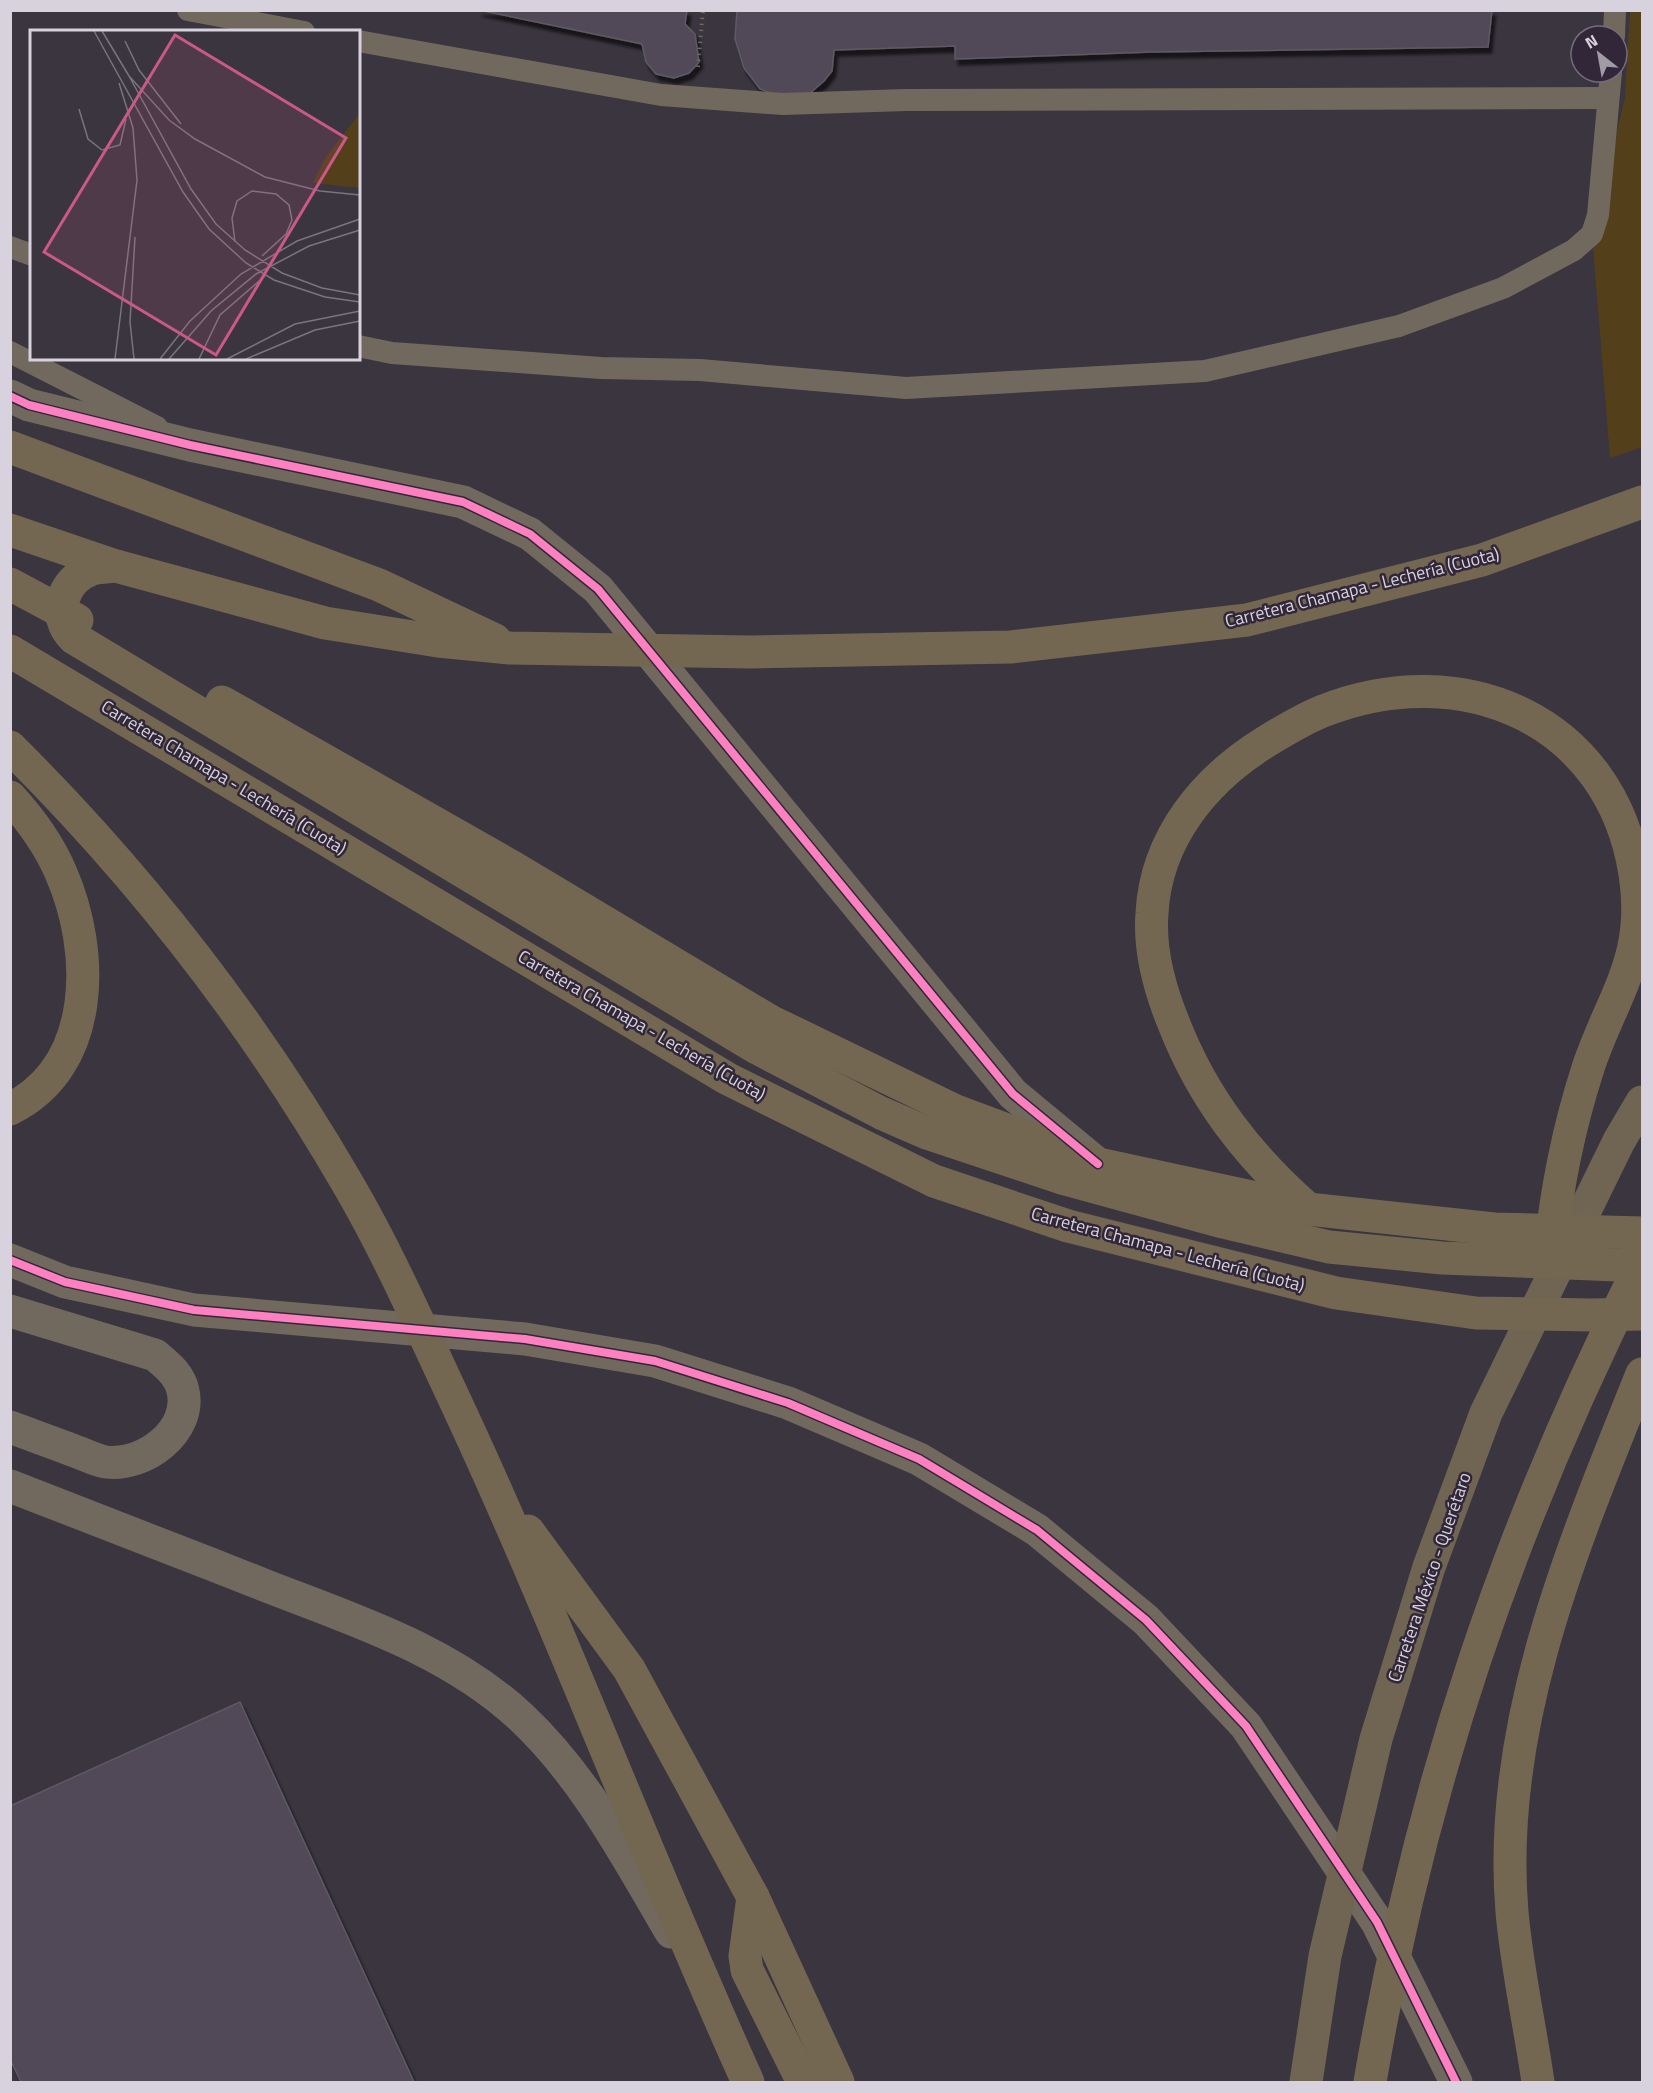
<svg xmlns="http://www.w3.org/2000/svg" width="1653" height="2093" viewBox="0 0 1653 2093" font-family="'Titillium Web',sans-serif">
  <defs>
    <filter id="shadow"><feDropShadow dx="3.5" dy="6" stdDeviation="1.5" flood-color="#0009"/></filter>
  </defs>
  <rect width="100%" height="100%" fill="#3a353f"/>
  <path fill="#53401b" d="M 1630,11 L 1642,11 L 1642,447 L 1610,458 L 1592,234 L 1625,98 Z"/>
  <g fill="#514859" stroke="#5e5a62" stroke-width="1.5" filter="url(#shadow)">
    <path d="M 479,10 L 687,10 L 685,24 L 695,34 L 699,62 L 689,73 L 674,78 L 656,74 L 646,62 L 642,44 Z"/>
    <path d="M 737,10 L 1492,10 L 1488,47 L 1151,52 L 955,59 L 955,46 L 834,50 L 832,71 L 824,81 L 810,93 L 783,98 L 760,89 L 744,68 L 735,39 Z"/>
    <path d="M 240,1702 L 414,2082 L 21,2082 L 10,2059 L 10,1806 Z"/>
  </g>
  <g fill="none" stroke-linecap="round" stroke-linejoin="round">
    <path stroke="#6f6862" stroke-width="4" stroke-dasharray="1.5 4.5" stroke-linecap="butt" d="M 698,67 L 703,10"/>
    <g stroke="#71695e" stroke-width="22">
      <path d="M 188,10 L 304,32"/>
      <path d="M 1614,36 L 1615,10"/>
      <path d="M 358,41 L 661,95 L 783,104 L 906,100 L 1608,98"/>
      <path d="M 10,247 L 32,255"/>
      <path d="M 358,346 L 392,353 L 601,368 L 700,370 L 906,388 L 1205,371 L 1399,326 L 1503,288 L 1574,250 L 1592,234 L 1598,215 L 1611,72"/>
      <path d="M 10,352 L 157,427"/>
    </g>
    <g stroke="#71695e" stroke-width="33">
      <path d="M 10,396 L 29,405 L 190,445 L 463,502 L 530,534 L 598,589 L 1013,1094 L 1094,1161"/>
      <path d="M 10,1260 L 65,1282 L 194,1310 L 525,1339 L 655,1361 L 788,1403 L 919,1459 L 1037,1530 L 1146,1620 L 1246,1726 L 1377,1922 L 1456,2082"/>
      <path d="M 10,1311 L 155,1355 C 167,1365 180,1375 183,1391 C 192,1431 144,1467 106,1462 C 98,1461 88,1456 80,1453 C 57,1444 34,1436 10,1427"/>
      <path d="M 10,1486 C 97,1520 183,1553 269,1587 C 357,1621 450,1651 521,1717 C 585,1777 627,1857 671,1932"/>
    </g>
    <path stroke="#706552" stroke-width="33" d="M 1306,2082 L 1325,1956 L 1376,1739 L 1429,1567 L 1486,1413 L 1619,1141 L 1642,1102"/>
    <g stroke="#736752" stroke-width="33">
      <path d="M 10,447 L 379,585 L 495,640"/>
      <path d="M 10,530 L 116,566 L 325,623 L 438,641 L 510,648 L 750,652 L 1011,647 L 1247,620 L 1482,560 L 1642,502"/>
      <path d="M 116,566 C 108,567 100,567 92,569 C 62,580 51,616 74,638 L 757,1048 L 881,1113 L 927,1133 L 1062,1178 L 1223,1222 L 1329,1247 L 1442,1258 L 1642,1266"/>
      <path d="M 10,584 L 77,620"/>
      <path d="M 10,651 L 728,1079 L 934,1181 L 1068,1226 L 1336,1293 L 1476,1313 L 1591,1315 L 1642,1314"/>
      <path d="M 222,702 L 509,865 L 770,1021 L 956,1111 L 1098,1164 L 1308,1209 L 1494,1229 L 1642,1233"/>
      <path d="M 10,747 C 142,878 256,1025 349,1186 C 388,1253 419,1324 452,1394 C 558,1620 645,1855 748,2082"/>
      <path d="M 10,797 C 31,820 49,845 61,873 C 95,951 97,1066 10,1109"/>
      <path d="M 1307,1208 C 1248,1156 1203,1098 1174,1024 C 1160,990 1149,950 1152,913 C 1156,838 1205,779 1267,741 C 1285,730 1303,719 1323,711 C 1462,656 1611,719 1635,874 C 1648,957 1614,993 1589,1065 C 1569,1126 1556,1190 1550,1255"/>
      <path d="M 528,1531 L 629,1669 L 753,1897 L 838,2082"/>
      <path d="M 753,1897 L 745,1956 L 747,1970 L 803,2082"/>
      <path d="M 1370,2082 C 1420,1788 1507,1529 1642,1262"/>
      <path d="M 1538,2082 C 1530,2026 1517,1969 1512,1912 C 1496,1725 1574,1543 1642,1374"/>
    </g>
    <defs>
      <g id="cycleway">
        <path d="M 10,396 L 29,405 L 190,445 L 463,502 L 530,534 L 598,589 L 1013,1094 L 1098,1164"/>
        <path d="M 10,1260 L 65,1282 L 194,1310 L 525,1339 L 655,1361 L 788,1403 L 919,1459 L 1037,1530 L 1146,1620 L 1246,1726 L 1377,1922 L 1456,2082"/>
      </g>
    </defs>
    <use href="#cycleway" stroke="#312739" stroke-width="11"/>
    <use href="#cycleway" stroke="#ff80c0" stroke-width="8"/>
  </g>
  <g text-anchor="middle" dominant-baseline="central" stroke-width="5" stroke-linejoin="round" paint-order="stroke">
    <g font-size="18" fill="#d8d2de" stroke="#312739">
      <text transform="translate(1362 587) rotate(-14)">Carretera Chamapa - Lechería (Cuota)</text>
      <text transform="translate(224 777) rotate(31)">Carretera Chamapa - Lechería (Cuota)</text>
      <text transform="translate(642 1025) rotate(30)">Carretera Chamapa - Lechería (Cuota)</text>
      <text transform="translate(1168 1249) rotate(15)">Carretera Chamapa - Lechería (Cuota)</text>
      <text transform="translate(1429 1577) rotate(-71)">Carretera México - Querétaro</text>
    </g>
  </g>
  <g transform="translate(30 30)">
    <rect width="330" height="330" fill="#3a353f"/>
    <path d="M 330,83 L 330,158 L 283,153 L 295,128 Z" fill="#53401b"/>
    <path fill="none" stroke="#79747f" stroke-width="1.5" d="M 64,1 L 153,162 L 179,199 L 216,233 L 244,250 L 295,267 L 330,272M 72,1 L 99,46 L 139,90 L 165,109 L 235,147 L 290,161 L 330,165M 95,11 L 109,40 L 151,94M 99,46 L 161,159 L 186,194 L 215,220 L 252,243 L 292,258 L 330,265M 49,79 L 58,109 L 72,120 L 90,115 L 96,89M 205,212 L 202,188 L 207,171 L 222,161 L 246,164 L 259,175 L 262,190 L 256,204 L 232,226M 85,329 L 107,150 L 103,98 L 89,53M 104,329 L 100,292 L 105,207M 130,329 L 160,291 L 211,244 L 267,211 L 330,189M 139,329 L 181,281 L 226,244 L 279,216 L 330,200M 169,329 L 190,285 L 235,246M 197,329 L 265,294 L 330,281M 216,329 L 285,300 L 330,291"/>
    <path fill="#ca5989" fill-opacity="0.15" stroke="#ca5989" stroke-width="3" d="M 145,5 L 316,108 L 186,325 L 14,222 Z"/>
    <rect width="330" height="330" fill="none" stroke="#d8d2de" stroke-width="3"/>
  </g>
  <rect width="1653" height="2093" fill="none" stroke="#d8d2de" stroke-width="24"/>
  <g transform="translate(1599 54) rotate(329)"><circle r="28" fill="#312739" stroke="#746b7b" stroke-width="1.5"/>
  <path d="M0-4.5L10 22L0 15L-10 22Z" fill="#a19ba6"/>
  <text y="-9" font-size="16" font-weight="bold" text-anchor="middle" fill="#d8d2de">N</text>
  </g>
</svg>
